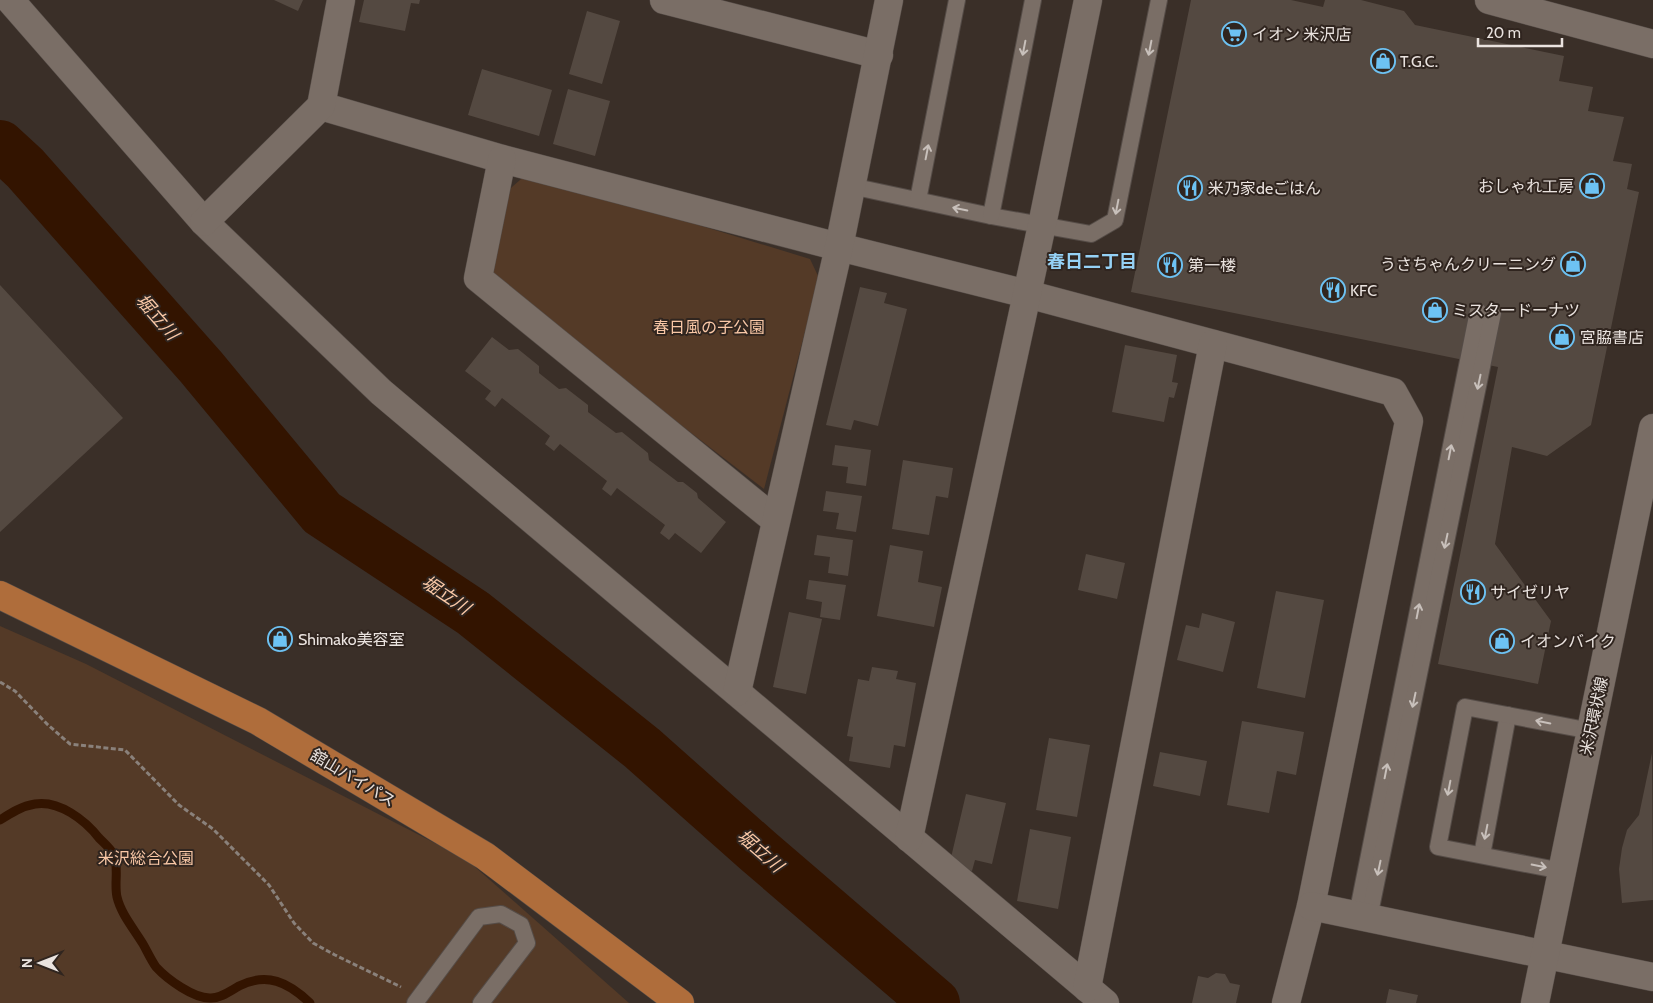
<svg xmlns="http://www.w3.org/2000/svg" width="1653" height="1003" viewBox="0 0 1653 1003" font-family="Cabin,'Noto Sans JP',sans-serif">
  <rect width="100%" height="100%" fill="#3a2f28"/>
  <g fill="#543a27">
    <path d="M 528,173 L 810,259 L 819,278 L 764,489 L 486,275 L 505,193 Z"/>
    <path d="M 0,626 L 86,664 L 466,859 L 629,1003 L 0,1003 Z"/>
  </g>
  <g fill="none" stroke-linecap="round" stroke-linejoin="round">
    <path stroke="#331400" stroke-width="9" d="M 0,820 C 11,813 22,806 35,804 C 59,800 85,820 99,838 C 104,843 111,849 114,855 C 119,868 114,884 117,897 C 121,914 134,929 143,944 C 147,951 151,960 156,967 C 167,979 194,999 211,998 C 221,998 230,991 239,986 C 267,972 288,982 310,1003"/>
    <path stroke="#331400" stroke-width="50" d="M 0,145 L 25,168 L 201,367 L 322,513 L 473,613 L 642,748 L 758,851 L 935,1003"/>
  </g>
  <g fill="#544941">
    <path d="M 274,0 L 303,0 L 298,11 Z"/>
    <path d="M 364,0 L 420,0 L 419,4 L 411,3 L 405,31 L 359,22 Z"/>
    <path d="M 1191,0 L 1291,0 L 1323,7 L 1325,0 L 1361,0 L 1404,11 L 1415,25 L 1564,56 L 1559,81 L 1593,87 L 1588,111 L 1624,117 L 1613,161 L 1632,164 L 1627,189 L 1639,192 L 1591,425 L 1547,456 L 1512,447 L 1495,544 L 1551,621 L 1538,684 L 1438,664 L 1498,367 L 1131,292 Z"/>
    <path d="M 587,11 L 620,21 L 602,84 L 569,74 Z"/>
    <path d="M 482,69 L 552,90 L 539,136 L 468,115 Z"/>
    <path d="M 568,89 L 610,101 L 595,156 L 553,144 Z"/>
    <path d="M 0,285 L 123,418 L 0,532 Z"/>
    <path d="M 860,287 L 887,293 L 884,303 L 907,309 L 878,426 L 854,420 L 851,430 L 826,425 Z"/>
    <path d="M 492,337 L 509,350 L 518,349 L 539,366 L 539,373 L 559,389 L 566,388 L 588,405 L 588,412 L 616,433 L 622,432 L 648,453 L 649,460 L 678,482 L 683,482 L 697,493 L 698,498 L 726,522 L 701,553 L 675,533 L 669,540 L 660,533 L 665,525 L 617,488 L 611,496 L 602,489 L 607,481 L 560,444 L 554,451 L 545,444 L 550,436 L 502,398 L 495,407 L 485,399 L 491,391 L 465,371 Z"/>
    <path d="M 1125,345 L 1177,355 L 1172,382 L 1178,383 L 1174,398 L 1169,397 L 1164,422 L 1112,412 Z"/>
    <path d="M 835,445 L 871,450 L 866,486 L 846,483 L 848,467 L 832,465 Z"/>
    <path d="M 903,460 L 953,468 L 948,498 L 936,496 L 929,535 L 892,529 Z"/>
    <path d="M 826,491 L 862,496 L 856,532 L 836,529 L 839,513 L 823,511 Z"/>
    <path d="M 817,535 L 853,540 L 848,576 L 828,573 L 830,557 L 814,555 Z"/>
    <path d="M 890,545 L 923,551 L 918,582 L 942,587 L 934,627 L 877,616 Z"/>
    <path d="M 1086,554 L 1125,563 L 1117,599 L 1078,590 Z"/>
    <path d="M 809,580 L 846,585 L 840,620 L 820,617 L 822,602 L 806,599 Z"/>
    <path d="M 1276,591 L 1324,600 L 1305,698 L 1257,688 Z"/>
    <path d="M 789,612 L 822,619 L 806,694 L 773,687 Z"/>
    <path d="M 1202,613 L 1235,622 L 1223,672 L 1177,660 L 1186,625 L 1199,628 Z"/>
    <path d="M 872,667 L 898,671 L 896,679 L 916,683 L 905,747 L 894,745 L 890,768 L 849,761 L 853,737 L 847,736 L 858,679 L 869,681 Z"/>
    <path d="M 1242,721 L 1304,732 L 1296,775 L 1277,771 L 1269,813 L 1227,805 Z"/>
    <path d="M 1049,738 L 1090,745 L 1077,817 L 1036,810 Z"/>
    <path d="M 1160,752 L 1207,761 L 1200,796 L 1153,786 Z"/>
    <path d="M 1652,753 L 1653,900 L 1622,903 L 1619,869 L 1622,848 L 1627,830 L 1639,815 Z"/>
    <path d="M 966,794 L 1006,803 L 992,864 L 975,860 L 972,871 L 949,866 Z"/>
    <path d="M 1030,829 L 1071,837 L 1058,909 L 1017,901 Z"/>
    <path d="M 1216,973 L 1225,974 L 1230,983 L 1240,985 L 1236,1003 L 1192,1003 L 1198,976 L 1208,978 Z"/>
    <path d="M 1389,989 L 1418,995 L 1416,1003 L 1386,1003 Z"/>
  </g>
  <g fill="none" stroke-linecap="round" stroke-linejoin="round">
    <defs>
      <g id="service">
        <path d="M 851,186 L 991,216 L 1091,234 L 1115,220 L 1159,0"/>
        <path d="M 918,200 L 957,0"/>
        <path d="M 991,216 L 1033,0"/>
        <path d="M 1482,855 L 1508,715"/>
        <path d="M 1562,871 L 1438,847 L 1465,707 L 1591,731"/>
        <path d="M 1357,915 L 1478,311"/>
        <path d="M 1369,918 L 1493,313"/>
        <path d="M 415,1003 L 479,917 L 501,914 L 521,925 L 527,943 L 481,1003"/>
      </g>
      <g id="minor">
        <path d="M 10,0 L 204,222 L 381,392 L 1105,1003"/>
        <path d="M 664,0 L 879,55"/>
        <path d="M 321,106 L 502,159 L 839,247 L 1027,294 L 1393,392 L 1409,421 L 1311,906 L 1286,1003"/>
        <path d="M 502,159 L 478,278 L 775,520"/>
        <path d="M 204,222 L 321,106 L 341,0"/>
        <path d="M 737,692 L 839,247 L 889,0"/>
        <path d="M 909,838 L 1042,225 L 1088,0"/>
        <path d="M 1311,906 L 1653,977"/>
        <path d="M 1087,988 L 1213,344"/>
      </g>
      <path id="tertiary" d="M 1489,0 L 1653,44"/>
      <path id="secondary" d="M 1535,1003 L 1653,428"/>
      <path id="trunk" d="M 0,595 L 258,721 L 485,856 L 680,1003"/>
    </defs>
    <use href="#service" stroke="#554c47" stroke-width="18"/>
    <use href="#minor" stroke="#554c47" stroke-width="29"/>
    <use href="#tertiary" stroke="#554c47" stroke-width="29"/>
    <use href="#secondary" stroke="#554c47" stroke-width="29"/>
    <use href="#trunk" stroke="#554c47" stroke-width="29"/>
    <path stroke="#8a817b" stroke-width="3" stroke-dasharray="5 2.5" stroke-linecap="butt" d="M 0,682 L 15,691 L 48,725 L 70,744 L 125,750 L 179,805 L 213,829 L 269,885 L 294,923 L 313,943 L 335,955 L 401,987"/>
    <use href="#service" stroke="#7a6e66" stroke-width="16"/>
    <use href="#minor" stroke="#7a6e66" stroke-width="28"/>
    <use href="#tertiary" stroke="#7a6e66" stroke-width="28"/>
    <use href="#secondary" stroke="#7a6e66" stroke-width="28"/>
    <use href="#trunk" stroke="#af6d3b" stroke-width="28"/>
  </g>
  <defs><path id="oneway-shaft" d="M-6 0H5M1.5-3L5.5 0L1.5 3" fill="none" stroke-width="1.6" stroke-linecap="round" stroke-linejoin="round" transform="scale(1.25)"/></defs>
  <g stroke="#c8c0bb">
    <use href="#oneway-shaft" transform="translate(1024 48) rotate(101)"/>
    <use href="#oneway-shaft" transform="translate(1150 48) rotate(101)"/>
    <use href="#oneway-shaft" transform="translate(927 152) rotate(-79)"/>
    <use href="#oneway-shaft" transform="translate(1117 207) rotate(101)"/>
    <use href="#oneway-shaft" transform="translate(960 209) rotate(-168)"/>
    <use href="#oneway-shaft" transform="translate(1479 382) rotate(102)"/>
    <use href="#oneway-shaft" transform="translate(1450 452) rotate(-79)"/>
    <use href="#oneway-shaft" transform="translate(1446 541) rotate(102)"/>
    <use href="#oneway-shaft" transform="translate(1418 611) rotate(-79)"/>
    <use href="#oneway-shaft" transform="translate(1414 700) rotate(102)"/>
    <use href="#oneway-shaft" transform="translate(1543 722) rotate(-169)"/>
    <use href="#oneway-shaft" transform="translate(1386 771) rotate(-79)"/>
    <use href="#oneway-shaft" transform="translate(1449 788) rotate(101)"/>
    <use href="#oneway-shaft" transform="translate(1486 832) rotate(101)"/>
    <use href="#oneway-shaft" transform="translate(1539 866) rotate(11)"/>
    <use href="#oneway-shaft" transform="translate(1379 868) rotate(102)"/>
  </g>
  <defs>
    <symbol id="supermarket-ring" viewBox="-11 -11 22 22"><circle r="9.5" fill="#30251f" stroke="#6dc2f3" stroke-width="1.5"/><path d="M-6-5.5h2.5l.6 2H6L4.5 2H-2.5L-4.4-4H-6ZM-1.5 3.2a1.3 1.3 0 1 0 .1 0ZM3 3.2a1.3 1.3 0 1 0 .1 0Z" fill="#6dc2f3"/></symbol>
    <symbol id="shop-ring" viewBox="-11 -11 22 22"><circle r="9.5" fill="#30251f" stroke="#6dc2f3" stroke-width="1.5"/><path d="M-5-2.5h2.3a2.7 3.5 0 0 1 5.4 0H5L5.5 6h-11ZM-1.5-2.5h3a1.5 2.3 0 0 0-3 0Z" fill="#6dc2f3"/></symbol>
    <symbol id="restaurant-ring" viewBox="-11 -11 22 22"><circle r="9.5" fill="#30251f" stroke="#6dc2f3" stroke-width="1.5"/><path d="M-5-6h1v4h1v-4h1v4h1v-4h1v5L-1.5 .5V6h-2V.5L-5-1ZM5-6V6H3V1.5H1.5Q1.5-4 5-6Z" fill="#6dc2f3"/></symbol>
  </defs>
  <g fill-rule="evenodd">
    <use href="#supermarket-ring" x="1220" y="20" width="28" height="28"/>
    <use href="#shop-ring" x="1369" y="47" width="28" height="28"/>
    <use href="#shop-ring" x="1578" y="172" width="28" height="28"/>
    <use href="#restaurant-ring" x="1176" y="174" width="28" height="28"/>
    <use href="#shop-ring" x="1559" y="250" width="28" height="28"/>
    <use href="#restaurant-ring" x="1156" y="251" width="28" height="28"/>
    <use href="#restaurant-ring" x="1319" y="276" width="28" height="28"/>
    <use href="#shop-ring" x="1421" y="296" width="28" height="28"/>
    <use href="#shop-ring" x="1548" y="323" width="28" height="28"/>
    <use href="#restaurant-ring" x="1459" y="578" width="28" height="28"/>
    <use href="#shop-ring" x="266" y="625" width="28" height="28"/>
    <use href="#shop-ring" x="1488" y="627" width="28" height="28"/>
  </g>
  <g text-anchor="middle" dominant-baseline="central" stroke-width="4" stroke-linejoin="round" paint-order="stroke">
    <g font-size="16" fill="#eae3df" stroke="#30251f" text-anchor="start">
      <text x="1252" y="34">イオン 米沢店</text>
      <text x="1400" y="61">T.G.C.</text>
      <text x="1574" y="186" text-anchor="end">おしゃれ工房</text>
      <text x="1208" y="188">米乃家deごはん</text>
      <text x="1556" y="264" text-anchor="end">うさちゃんクリーニング</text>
      <text x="1188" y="265">第一楼</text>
      <text x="1350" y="290">KFC</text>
      <text x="1452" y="310">ミスタードーナツ</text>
      <text x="1580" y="337">宮脇書店</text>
      <text x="1490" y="592">サイゼリヤ</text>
      <text x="298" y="639">Shimako美容室</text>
      <text x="1520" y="641">イオンバイク</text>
    </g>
    <g font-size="16" fill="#f9c7a6" stroke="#30251f">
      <text x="709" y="327">春日風の子公園</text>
      <text x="146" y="858">米沢総合公園</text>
    </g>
    <g font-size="16" fill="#eae3df" stroke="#30251f">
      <text transform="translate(1594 716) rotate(-78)">米沢環状線</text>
      <text transform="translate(353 778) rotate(31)">舘山バイパス</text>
    </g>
    <g font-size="18" font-weight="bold" fill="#95d1f5" stroke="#30251f">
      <text x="1092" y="262">春日二丁目</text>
    </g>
    <g font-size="18" font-style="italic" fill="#fbc9a7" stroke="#30251f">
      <text transform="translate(157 317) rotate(49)">堀立川</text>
      <text transform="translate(446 595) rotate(34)">堀立川</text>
      <text transform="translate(760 851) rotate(41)">堀立川</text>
    </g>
  </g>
  <g transform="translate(40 963) rotate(270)" stroke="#30251f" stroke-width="4" paint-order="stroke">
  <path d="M0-4L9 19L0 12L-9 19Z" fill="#eae3df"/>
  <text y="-8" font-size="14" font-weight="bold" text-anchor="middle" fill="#eae3df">N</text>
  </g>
  <path d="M1478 38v8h84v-8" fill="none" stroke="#eae3df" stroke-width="2.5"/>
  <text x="1486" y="38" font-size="15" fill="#eae3df" stroke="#30251f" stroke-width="4" paint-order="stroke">20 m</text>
</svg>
